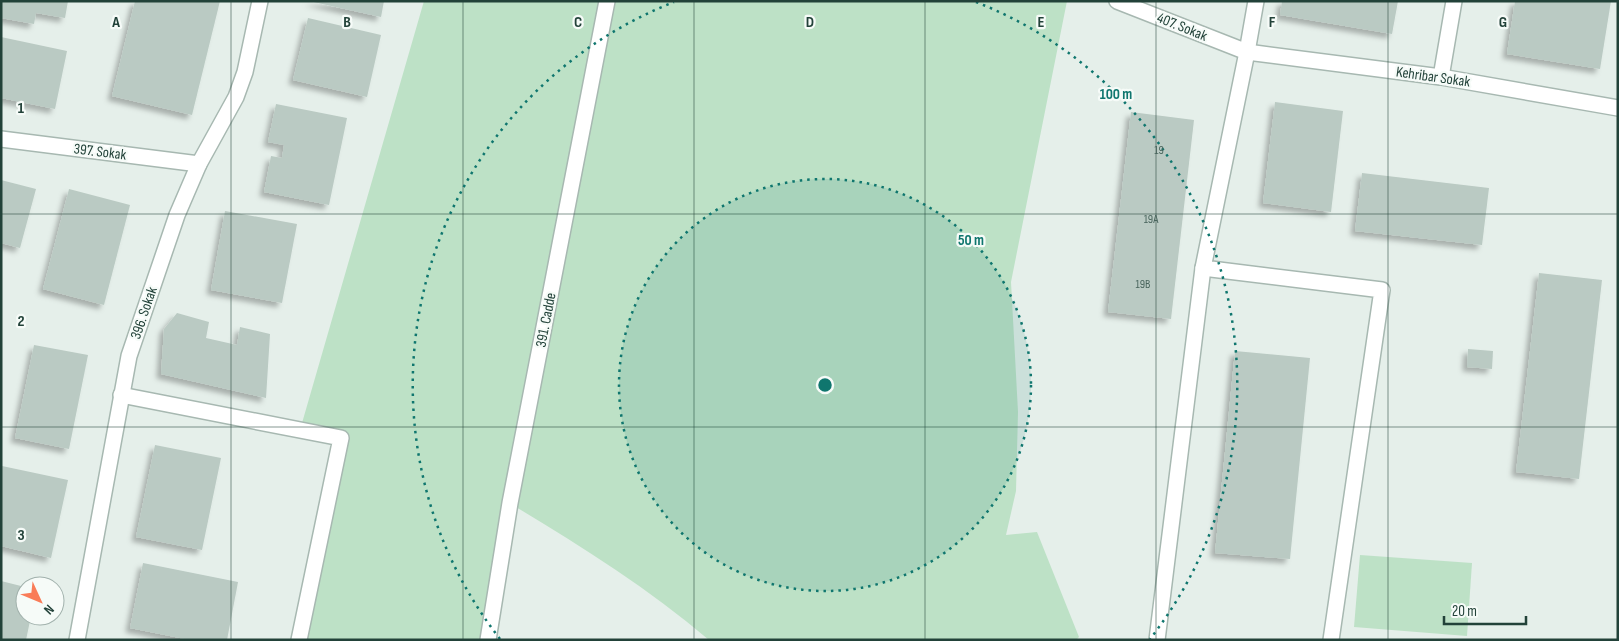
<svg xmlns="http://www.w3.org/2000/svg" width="1619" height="641" viewBox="0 0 1619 641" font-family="'Sofia Sans Condensed',sans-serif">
  <defs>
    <filter id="shadow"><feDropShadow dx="-4.5" dy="4.5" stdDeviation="2.5" flood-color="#0004"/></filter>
  </defs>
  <rect width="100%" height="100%" fill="#e5efea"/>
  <g fill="#bde1c6">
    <path d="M 424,1 L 1067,1 L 1011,282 L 1018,412 L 1016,491 L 1006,535 L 1037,532 L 1079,637 L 1076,640 L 709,640 C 648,588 579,545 511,504 L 488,640 L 299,640 L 341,439 L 300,430 Z"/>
    <path d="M 1360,555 L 1472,563 L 1467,636 L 1354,627 Z"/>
  </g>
  <g fill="#bacac3" filter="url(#shadow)">
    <path d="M 1,1 L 68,1 L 65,18 L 36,13 L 34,24 L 1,18 Z"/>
    <path d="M 135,1 L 220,1 L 192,115 L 112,96 Z"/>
    <path d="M 309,1 L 384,1 L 381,17 Z"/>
    <path d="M 1282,1 L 1398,1 L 1392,34 L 1280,15 Z"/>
    <path d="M 1515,1 L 1611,1 L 1600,69 L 1507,54 Z"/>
    <path d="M 308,18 L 381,35 L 367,97 L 293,80 Z"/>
    <path d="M 1,37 L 67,51 L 55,109 L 1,98 Z"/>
    <path d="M 1275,102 L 1343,111 L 1331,212 L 1263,203 Z"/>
    <path d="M 276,104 L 347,118 L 329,205 L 264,192 L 271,156 L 282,158 L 284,145 L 268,142 Z"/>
    <path d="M 1131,112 L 1194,120 L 1171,319 L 1108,312 Z"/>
    <path d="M 1362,173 L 1489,188 L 1482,245 L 1355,231 Z"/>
    <path d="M 1,180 L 36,189 L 20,248 L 1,243 Z"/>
    <path d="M 69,189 L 130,205 L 104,305 L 43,289 Z"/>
    <path d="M 225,211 L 297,224 L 282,303 L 211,290 Z"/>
    <path d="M 1539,273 L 1602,280 L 1579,479 L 1516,472 Z"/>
    <path d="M 177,313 L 209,322 L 206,338 L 237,345 L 240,327 L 270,334 L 266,398 L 161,374 L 164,329 Z"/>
    <path d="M 34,345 L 88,355 L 69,449 L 15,438 Z"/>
    <path d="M 1468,349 L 1493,351 L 1492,369 L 1467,367 Z"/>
    <path d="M 1235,351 L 1310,358 L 1290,559 L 1215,553 Z"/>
    <path d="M 155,445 L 221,458 L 202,550 L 136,537 Z"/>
    <path d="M 2,466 L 68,480 L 51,558 L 1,546 Z"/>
    <path d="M 143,563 L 238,582 L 227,640 L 190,640 L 130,628 Z"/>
    <path d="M 1,581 L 25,587 L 25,616 L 31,616 L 26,640 L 1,640 Z"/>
  </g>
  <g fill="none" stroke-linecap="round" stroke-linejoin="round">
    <defs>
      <g id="street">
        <path d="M 1117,1 L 1247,52 L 1441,77 L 1618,108"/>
        <path d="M 1256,1 L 1247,52 L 1203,268 L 1382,290 L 1331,640"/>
        <path d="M 1441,77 L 1454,1"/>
        <path d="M 1,139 L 199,164"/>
        <path d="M 121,395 L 341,438 L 299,640"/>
        <path d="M 77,640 L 129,356 L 177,215 L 199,164 L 236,97 L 245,72 L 260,1"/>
        <path d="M 488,640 L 510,503 L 607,1"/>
        <path d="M 1157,640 L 1203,268"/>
      </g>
    </defs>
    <use href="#street" stroke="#a7b8b1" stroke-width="18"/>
    <use href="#street" stroke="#fff" stroke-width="15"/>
  </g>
  <path fill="none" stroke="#224239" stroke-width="1" stroke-opacity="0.55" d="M 231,1 L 231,640M 463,1 L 463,640M 694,1 L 694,640M 925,1 L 925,640M 1156,1 L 1156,640M 1388,1 L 1388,640M 1,214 L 1618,214M 1,427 L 1618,427"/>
  <circle cx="825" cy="385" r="206" fill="#0f766e" fill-opacity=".12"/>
  <g fill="none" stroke="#0f766e" stroke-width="2.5" stroke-dasharray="2.5 5">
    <circle cx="825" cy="385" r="206"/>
    <path d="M500 639A412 412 0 0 1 674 2M976 2A412 412 0 0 1 1150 639"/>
  </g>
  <g text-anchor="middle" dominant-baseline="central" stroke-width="4.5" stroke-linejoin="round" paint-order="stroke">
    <g font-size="12" fill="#48645c">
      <text x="1159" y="150">19</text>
      <text x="1151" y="219">19A</text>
      <text x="1143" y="284">19B</text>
    </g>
    <g font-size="15" fill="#224239" stroke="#f6fbf8">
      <text transform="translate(1182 27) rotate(22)">407. Sokak</text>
      <text transform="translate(1433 77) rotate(8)">Kehribar Sokak</text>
      <text transform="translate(100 152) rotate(7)">397. Sokak</text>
      <text transform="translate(144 313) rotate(-71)">396. Sokak</text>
      <text transform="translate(546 320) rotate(-79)">391. Cadde</text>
    </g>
  </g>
  <g font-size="16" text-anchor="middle" font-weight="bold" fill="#224239" stroke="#f6fbf8" stroke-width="4.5" stroke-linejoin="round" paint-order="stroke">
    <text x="116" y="27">A</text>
    <text x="347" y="27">B</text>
    <text x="578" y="27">C</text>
    <text x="810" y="27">D</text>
    <text x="1041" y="27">E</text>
    <text x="1272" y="27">F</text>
    <text x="1503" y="27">G</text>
    <text x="21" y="113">1</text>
    <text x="21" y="326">2</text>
    <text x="21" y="540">3</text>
  </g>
  <circle cx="825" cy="385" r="8" fill="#0f766e" stroke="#f6fbf8" stroke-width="2.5"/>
  <g font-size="15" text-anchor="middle" font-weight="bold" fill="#0f766e" stroke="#f6fbf8" stroke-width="4.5" stroke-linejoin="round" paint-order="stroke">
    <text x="1116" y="99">100 m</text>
    <text x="971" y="245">50 m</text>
  </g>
  <rect width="1619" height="641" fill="none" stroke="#224239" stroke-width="5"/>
  <g transform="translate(40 601) rotate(134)"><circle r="24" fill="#f6fbf8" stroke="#a1b1ac"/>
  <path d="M0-4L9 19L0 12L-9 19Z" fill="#f97c58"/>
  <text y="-8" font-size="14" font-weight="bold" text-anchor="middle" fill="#224239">N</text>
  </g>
  <path d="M1444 616v8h82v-8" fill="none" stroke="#224239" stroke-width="2.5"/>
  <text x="1452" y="616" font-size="15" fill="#224239" stroke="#f6fbf8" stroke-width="4" paint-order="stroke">20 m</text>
</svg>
